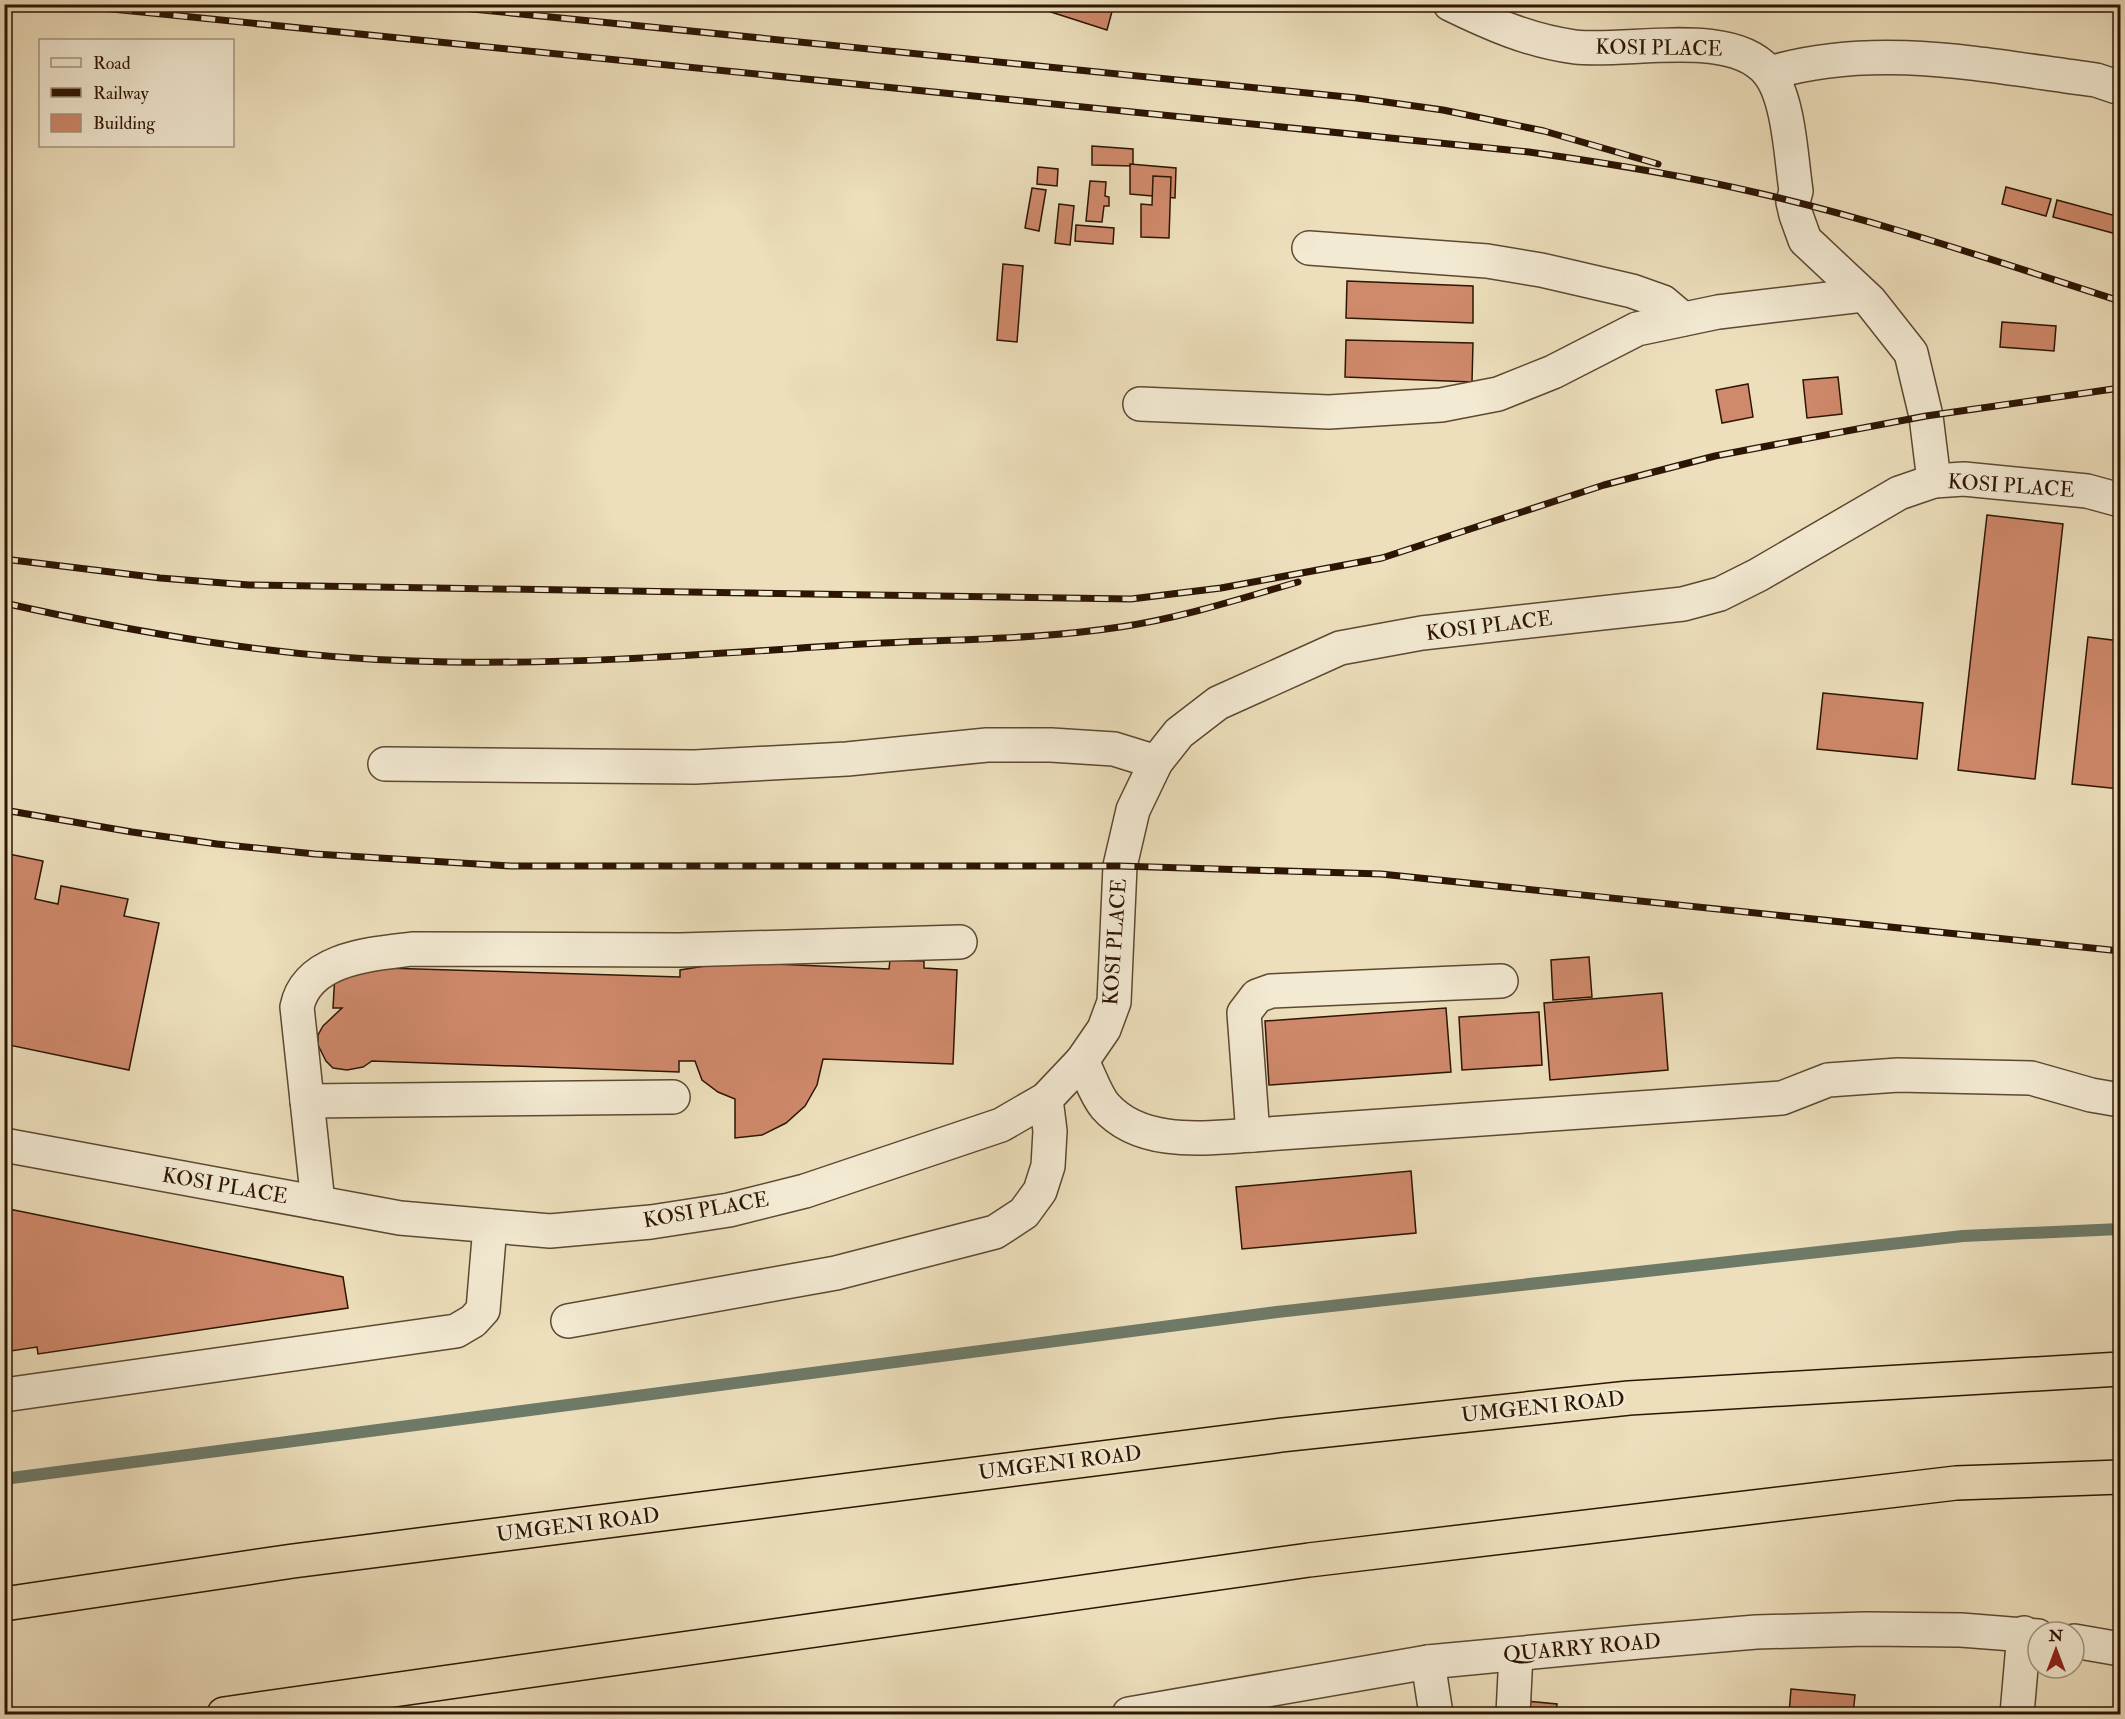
<svg xmlns="http://www.w3.org/2000/svg" width="2125" height="1719" viewBox="0 0 2125 1719" font-family="'IM FELL Double Pica',serif">
  <rect width="100%" height="100%" fill="#eddfbc"/>
  <filter id="stains"><feTurbulence type="fractalNoise" baseFrequency=".00333" numOctaves="4"/><feColorMatrix values="0 0 0 0 .2 0 0 0 0 .09 0 0 0 0 .02 0 0 0 .5 -.17"/></filter>
  <radialGradient id="worn" r=".72"><stop offset=".6" stop-color="#630" stop-opacity="0"/><stop offset="1" stop-color="#630" stop-opacity=".3"/></radialGradient>
  <g fill="none" stroke-linecap="round" stroke-linejoin="round">
    <path stroke="#6e7a68" stroke-width="12" d="M 4,1479 L 1277,1312 L 1963,1236 L 2120,1229"/>
  </g>
  <g fill="#cf896b" stroke="#2d1503" stroke-width="1.5">
    <path d="M 1026,4 L 1114,4 L 1107,30 Z"/>
    <path d="M 1701,4 L 1720,4 L 1719,9 Z"/>
    <path d="M 1092,146 L 1133,149 L 1133,166 L 1092,165 Z"/>
    <path d="M 1130,164 L 1176,168 L 1175,198 L 1130,194 Z"/>
    <path d="M 1038,167 L 1058,169 L 1057,186 L 1037,184 Z"/>
    <path d="M 1153,176 L 1171,177 L 1169,238 L 1141,237 L 1141,204 L 1152,205 Z"/>
    <path d="M 1090,181 L 1106,182 L 1105,196 L 1109,197 L 1109,206 L 1104,206 L 1102,222 L 1086,221 Z"/>
    <path d="M 2006,187 L 2051,199 L 2046,216 L 2002,204 Z"/>
    <path d="M 1032,188 L 1046,190 L 1039,231 L 1025,228 Z"/>
    <path d="M 2057,200 L 2120,217 L 2120,235 L 2053,217 Z"/>
    <path d="M 1059,204 L 1074,206 L 1070,245 L 1055,243 Z"/>
    <path d="M 1076,225 L 1114,228 L 1113,244 L 1075,241 Z"/>
    <path d="M 1003,264 L 1023,266 L 1017,342 L 997,340 Z"/>
    <path d="M 1347,281 L 1473,286 L 1473,323 L 1346,318 Z"/>
    <path d="M 2002,322 L 2056,326 L 2054,351 L 2000,347 Z"/>
    <path d="M 1346,340 L 1473,343 L 1472,382 L 1345,377 Z"/>
    <path d="M 1838,377 L 1842,414 L 1807,418 L 1803,380 Z"/>
    <path d="M 1748,384 L 1753,417 L 1722,423 L 1716,390 Z"/>
    <path d="M 1987,515 L 2063,524 L 2035,779 L 1958,770 Z"/>
    <path d="M 2088,637 L 2120,641 L 2120,789 L 2072,784 Z"/>
    <path d="M 1823,693 L 1923,703 L 1917,759 L 1817,749 Z"/>
    <path d="M 4,853 L 43,861 L 35,899 L 58,904 L 61,886 L 128,899 L 124,916 L 159,923 L 129,1070 L 4,1044 Z"/>
    <path d="M 1589,957 L 1592,997 L 1553,1000 L 1551,960 Z"/>
    <path d="M 890,960 L 924,961 L 924,968 L 957,970 L 953,1064 L 823,1059 L 817,1085 L 805,1106 L 786,1123 L 762,1135 L 735,1138 L 735,1099 L 718,1092 L 702,1080 L 695,1061 L 679,1061 L 679,1072 L 372,1061 L 363,1067 L 347,1070 L 333,1068 L 326,1061 L 318,1045 L 318,1035 L 323,1026 L 342,1008 L 333,1008 L 335,973 L 351,967 L 680,977 L 680,970 L 730,962 L 889,969 Z"/>
    <path d="M 1662,993 L 1668,1070 L 1550,1080 L 1544,1003 Z"/>
    <path d="M 1446,1008 L 1451,1072 L 1269,1085 L 1265,1021 Z"/>
    <path d="M 1539,1012 L 1542,1065 L 1462,1070 L 1459,1017 Z"/>
    <path d="M 1411,1171 L 1416,1233 L 1242,1249 L 1236,1187 Z"/>
    <path d="M 4,1208 L 343,1277 L 348,1308 L 38,1354 L 37,1347 L 4,1352 Z"/>
    <path d="M 1791,1689 L 1855,1695 L 1853,1714 L 1789,1714 Z"/>
    <path d="M 1526,1701 L 1557,1704 L 1556,1714 L 1525,1714 Z"/>
  </g>
  <g fill="none" stroke-linecap="round" stroke-linejoin="round">
    <defs>
      <g id="minor">
        <path d="M 1450,4 C 1491,24 1530,41 1575,47 C 1629,53 1731,27 1768,72 C 1789,97 1791,158 1796,191 L 1793,202 L 1796,215 L 1805,240 L 1870,301 L 1911,353 L 1926,416 L 1934,481"/>
        <path d="M 1770,73 C 1877,41 1987,66 2096,80 L 2120,88"/>
        <path d="M 1309,248 L 1487,261 L 1541,270 L 1632,291 L 1663,302 L 1683,319"/>
        <path d="M 1140,404 L 1329,412 L 1441,405 L 1498,394 L 1553,372 L 1637,329 L 1718,312 L 1863,295"/>
        <path d="M 385,764 L 695,767 L 847,759 L 987,745 L 1051,745 L 1114,749 L 1156,762"/>
        <path d="M 1082,1061 C 1089,1074 1095,1094 1105,1106 C 1141,1147 1205,1138 1253,1135 L 1782,1098 L 1828,1080 L 1898,1075 L 2031,1078 L 2091,1095 L 2120,1100"/>
        <path d="M 307,1101 L 673,1097"/>
        <path d="M 1253,1135 L 1244,1013 L 1257,996 L 1271,991 L 1501,981"/>
        <path d="M 4,1145 L 400,1218 L 550,1231 L 651,1222 L 729,1210 L 805,1191 L 1001,1125 L 1046,1099 L 1082,1061 L 1104,1029 L 1114,1002 L 1120,866 L 1133,810 L 1156,762 L 1179,733 L 1218,703 L 1340,648 L 1422,633 L 1683,604 L 1720,594 L 1758,575 L 1899,493 L 1934,481 L 1964,479 L 2087,491 L 2120,500"/>
        <path d="M 318,1203 L 297,1007 C 307,958 372,954 412,949 L 680,950 L 960,942"/>
        <path d="M 568,1321 L 836,1273 L 995,1232 L 1024,1213 L 1040,1191 L 1048,1166 L 1050,1131 L 1046,1099"/>
        <path d="M 4,1395 L 456,1331 L 473,1321 L 483,1310 L 490,1226"/>
        <path d="M 2074,1641 L 2120,1649"/>
        <path d="M 1428,1662 L 1436,1714"/>
        <path d="M 1129,1714 L 1428,1662 L 1639,1642 L 1756,1632 L 1866,1629 L 1961,1630 L 2038,1636"/>
        <path d="M 1513,1714 L 1516,1654"/>
        <path d="M 2017,1714 L 2024,1633"/>
      </g>
      <g id="highway">
        <path d="M 4,1604 L 293,1561 L 1282,1435 L 1629,1398 L 2120,1369"/>
        <path d="M 224,1714 L 1309,1560 L 1956,1483 L 2120,1477"/>
      </g>
    </defs>
    <use href="#minor" stroke="#5d4831" stroke-width="36"/>
    <use href="#highway" stroke="#2d1503" stroke-width="36"/>
    <use href="#minor" stroke="#f3ead3" stroke-width="33"/>
    <use href="#highway" stroke="#eddfbc" stroke-width="33"/>
    <defs>
      <g id="rail">
        <path d="M 62,4 L 1529,152 C 1606,163 1682,175 1758,193 C 1880,221 2001,263 2120,301"/>
        <path d="M 422,4 L 1357,98 L 1443,110 L 1544,131 L 1658,164"/>
        <path d="M 4,559 L 160,578 L 249,585 L 1131,599 L 1221,588 L 1382,558 L 1604,485 L 1715,456 L 1926,416 L 2120,388"/>
        <path d="M 4,603 C 138,633 276,657 413,661 C 557,666 702,655 845,645 C 937,639 1029,641 1120,627 C 1181,618 1239,599 1298,582"/>
        <path d="M 4,810 L 132,832 L 217,844 L 315,854 L 511,866 L 1120,866 L 1381,874 L 2120,951"/>
      </g>
    </defs>
    <use href="#rail" stroke="#2d1503" stroke-width="7"/>
    <use href="#rail" stroke="#f3ead3" stroke-width="4.5" stroke-dasharray="14" stroke-linecap="butt"/>
  </g>
  <g text-anchor="middle" dominant-baseline="central" stroke-width="5" stroke-linejoin="round" paint-order="stroke">
    <g font-size="21" fill="#2d1503" stroke="#f3ead3">
      <text transform="translate(1659 48) rotate(1)">KOSI PLACE</text>
      <text transform="translate(2011 486) rotate(4)">KOSI PLACE</text>
      <text transform="translate(1489 626) rotate(-7)">KOSI PLACE</text>
      <text transform="translate(1115 942) rotate(-86)">KOSI PLACE</text>
      <text transform="translate(225 1186) rotate(10)">KOSI PLACE</text>
      <text transform="translate(706 1210) rotate(-10)">KOSI PLACE</text>
      <text transform="translate(1543 1407) rotate(-6)">UMGENI ROAD</text>
      <text transform="translate(1060 1463) rotate(-7)">UMGENI ROAD</text>
      <text transform="translate(578 1525) rotate(-7)">UMGENI ROAD</text>
      <text transform="translate(1582 1648) rotate(-5)">QUARRY ROAD</text>
    </g>
  </g>
  <rect width="2125" height="1719" fill="none" stroke="#eddfbc" stroke-width="24"/>
  <rect x="6" y="6" width="2113" height="1707" fill="none" stroke="#2d1503" stroke-width="3"/>
  <rect x="12" y="12" width="2101" height="1695" fill="none" stroke="#2d1503" stroke-width="1.5"/>
  <rect x="39" y="39" width="195" height="108" fill="#f3ead3" stroke="#a49580" stroke-width="1.5"/>
  <rect x="51" y="58" width="30" height="9" fill="#f3ead3" stroke="#a49580" stroke-width="1.5"/>
  <text x="93" y="69" font-size="18" fill="#2d1503">Road</text>
  <rect x="51" y="88" width="30" height="9" fill="#2d1503" stroke="#a49580" stroke-width="1.5"/>
  <text x="93" y="99" font-size="18" fill="#2d1503">Railway</text>
  <rect x="51" y="114" width="30" height="18" fill="#cf896b" stroke="#a49580" stroke-width="1.5"/>
  <text x="93" y="129" font-size="18" fill="#2d1503">Building</text>
  <g transform="translate(2056 1650)"><circle r="28" fill="#f3ead3" stroke="#a49580" stroke-width="1.5"/>
  <path d="M0-4.5L10 22L0 15L-10 22Z" fill="#8f2418"/>
  <text y="-9" font-size="16" font-weight="bold" text-anchor="middle" fill="#2d1503">N</text>
  </g>
  <rect width="100%" height="100%" filter="url(#stains)"/>
  <rect width="100%" height="100%" fill="url(#worn)"/>
</svg>
